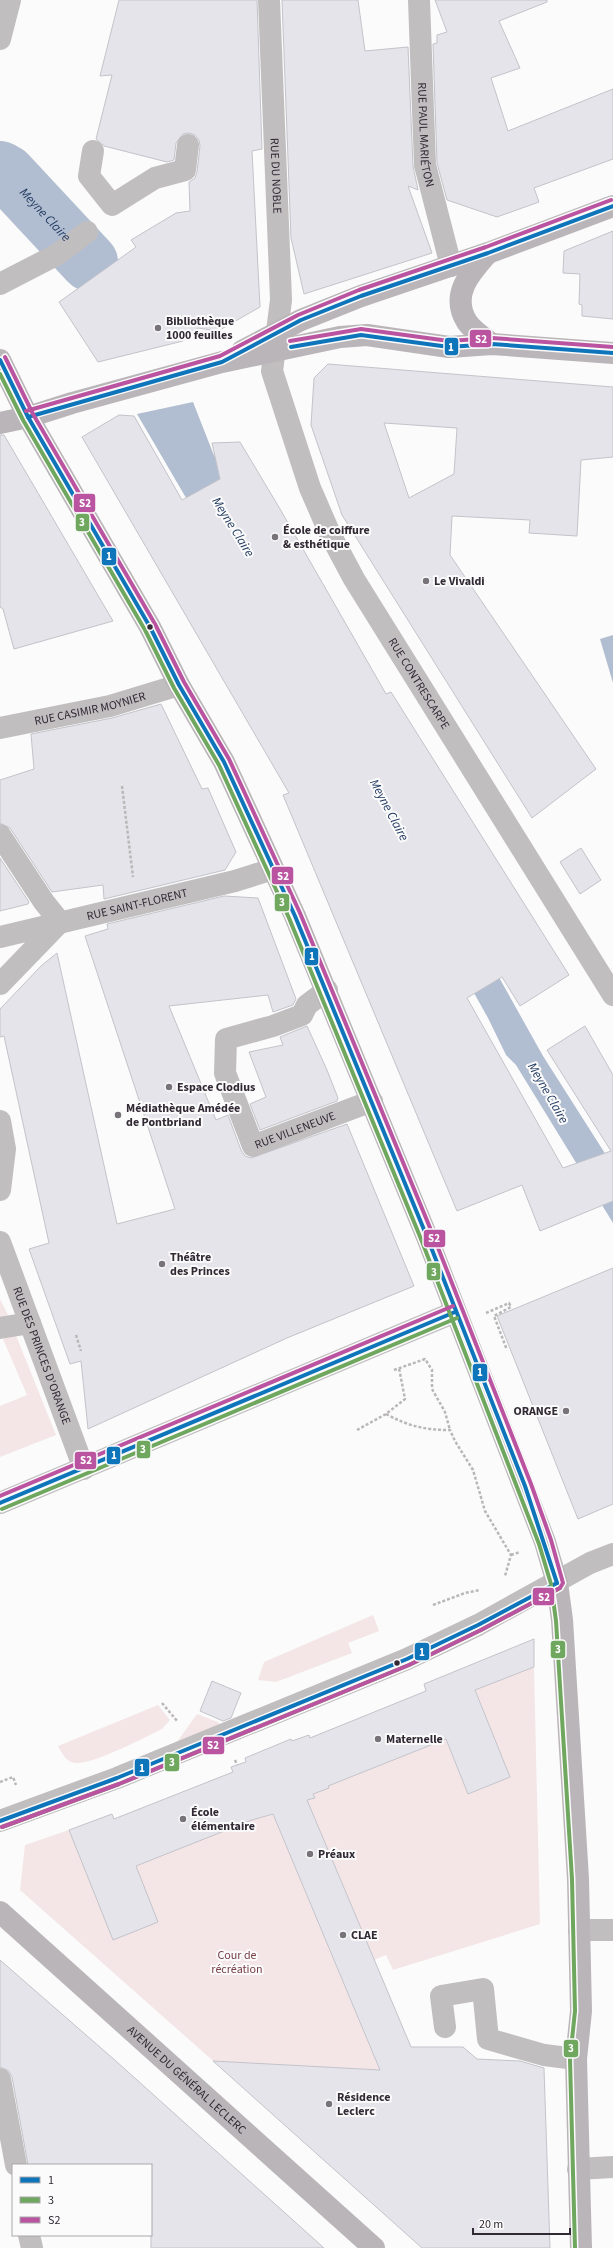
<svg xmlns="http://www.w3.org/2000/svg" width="613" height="2248" viewBox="0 0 613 2248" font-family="'Source Sans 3',sans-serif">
  <rect width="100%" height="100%" fill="#fbfbfb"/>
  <g fill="#f4e6e7">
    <path d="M 0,1299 L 8,1315 L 0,1318 Z"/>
    <path d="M 15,1333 L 56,1435 L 0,1457 L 0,1406 L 27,1395 L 3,1339 Z"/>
    <path d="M 373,1615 L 379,1631 L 348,1643 L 352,1653 L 276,1682 L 258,1680 L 264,1662 Z"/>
    <path d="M 487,1658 L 498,1681 L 534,1667 L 540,1924 L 393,1970 L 386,1955 L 374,1960 L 307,1800 L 315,1798 L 313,1794 L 329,1788 L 328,1786 L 446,1739 L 468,1794 L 510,1777 L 466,1667 Z"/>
    <path d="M 158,1705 L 170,1720 L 162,1729 C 144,1738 92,1765 75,1763 C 66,1762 62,1753 58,1746 Z"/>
    <path d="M 197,1714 L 218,1722 L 221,1727 L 177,1742 Z"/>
    <path d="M 273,1814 L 380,2070 L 220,2067 L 20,1890 L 25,1845 L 69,1830 L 113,1940 L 136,1866 L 252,1820 Z"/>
  </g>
  <g fill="#b1bdd0">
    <path d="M 193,402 L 213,453 L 264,558 L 543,1056 L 613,1166 L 613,1223 L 516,1065 L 506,1055 L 488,1018 L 441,934 L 137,414 Z"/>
    <path d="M 613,635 L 613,683 L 600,639 Z"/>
  </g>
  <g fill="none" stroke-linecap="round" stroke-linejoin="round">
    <path stroke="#b1bdd0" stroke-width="58" id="s1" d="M 0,170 L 7,174 L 89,262"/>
  </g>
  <g fill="#e4e4ea" stroke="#c3c3ca" fill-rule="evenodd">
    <path d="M 119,0 L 257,0 L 262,149 L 252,151 L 260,307 L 218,331 L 198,328 L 183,341 L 98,362 L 59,302 L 136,247 L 131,240 L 176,213 L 190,211 L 189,182 L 195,178 L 197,172 L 200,146 L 199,140 L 195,135 L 189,133 L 183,134 L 176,143 L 174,160 L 167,162 L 104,146 L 96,139 L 112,75 L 100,76 Z"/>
    <path d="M 282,0 L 358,0 L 365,51 L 408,47 L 413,166 L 418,190 L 408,186 L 432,253 L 304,294 L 291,238 Z"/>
    <path d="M 435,0 L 547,0 L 547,2 L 499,21 L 520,68 L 491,78 L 508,131 L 613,89 L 613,159 L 534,188 L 539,202 L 497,217 L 447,200 L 437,163 L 433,44 L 437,43 L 437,35 L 447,32 Z"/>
    <path d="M 613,231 L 613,319 L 582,316 L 582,305 L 579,304 L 580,274 L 563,273 L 564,251 Z"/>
    <path d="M 328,364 L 613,387 L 613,457 L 581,460 L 577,536 L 529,533 L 530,520 L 452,516 L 450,555 L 596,769 L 532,818 L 342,515 L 311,425 L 314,378 ZM 384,423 L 457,428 L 454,474 L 409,498 Z"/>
    <path d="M 119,415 L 134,416 L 182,500 L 220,479 L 212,443 L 240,442 L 280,509 L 386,694 L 391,692 L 569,975 L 520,1006 L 502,977 L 467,998 L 563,1168 L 611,1151 L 547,1050 L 585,1026 L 613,1075 L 613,1201 L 540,1231 L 522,1185 L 457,1211 L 283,795 L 289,793 L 82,437 Z"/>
    <path d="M 0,435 L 4,435 L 113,621 L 14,649 L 3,609 L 0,607 Z"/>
    <path d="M 161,704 L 202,789 L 208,788 L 236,852 L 225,870 L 104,899 L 103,885 L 52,892 L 10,828 L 0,823 L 0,780 L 34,769 L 31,734 L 112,718 Z"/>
    <path d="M 581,848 L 601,880 L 580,894 L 560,862 Z"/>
    <path d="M 0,858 L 29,902 L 28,904 L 0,911 Z"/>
    <path d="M 224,896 L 258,898 L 296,999 L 293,1005 L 273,1012 L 268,995 L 169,1006 L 216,1120 L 228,1115 L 241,1150 L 245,1156 L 251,1158 L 347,1124 L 414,1286 L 287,1338 L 88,1429 L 81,1361 L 70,1364 L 29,1249 L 49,1243 L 4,1036 L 0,1037 L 0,1009 L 41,966 L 57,953 L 117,1224 L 175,1209 L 85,936 L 108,929 L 107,924 Z"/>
    <path d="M 307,1026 L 327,1070 L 338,1098 L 337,1101 L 260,1130 L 250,1104 L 266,1097 L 249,1052 L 283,1045 L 280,1037 Z"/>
    <path d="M 613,1268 L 613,1504 L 578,1519 L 497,1316 Z"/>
    <path d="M 534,1639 L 534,1667 L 475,1690 L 510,1777 L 468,1794 L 446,1739 L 328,1786 L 329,1788 L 313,1794 L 315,1798 L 307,1800 L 411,2047 L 463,2047 L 477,2059 L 520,2061 L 544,2068 L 550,2248 L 422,2248 L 213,2061 L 380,2070 L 273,1814 L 252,1820 L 136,1866 L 158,1922 L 113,1940 L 69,1830 L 112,1814 L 114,1819 L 233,1772 L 231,1767 L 246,1762 L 245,1758 L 291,1739 L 292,1741 L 309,1735 L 310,1738 L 426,1691 L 424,1684 Z"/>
    <path d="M 212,1681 L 241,1693 L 231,1718 L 223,1721 L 200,1711 Z"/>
    <path d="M 0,1960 L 117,2062 L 324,2248 L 151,2248 L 151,2165 L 28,2165 L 12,2077 L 9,2071 L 0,2067 Z"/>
  </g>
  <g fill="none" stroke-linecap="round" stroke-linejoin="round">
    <g stroke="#bab7b9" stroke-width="2.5" stroke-dasharray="3 2" stroke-linecap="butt">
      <path d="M 122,786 L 133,877"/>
      <path d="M 486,1313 L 509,1303 L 511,1307 L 494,1316 L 507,1350"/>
      <path d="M 76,1335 L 81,1351"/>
      <path d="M 394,1370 L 425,1359 L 432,1370 L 432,1389 L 445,1412 L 450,1430"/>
      <path d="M 386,1414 C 408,1426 425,1430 450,1430 L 455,1441 L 473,1470 L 485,1511 L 511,1555 L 505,1576"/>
      <path d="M 357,1430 L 386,1414 L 405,1399 L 399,1368"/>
      <path d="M 511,1555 L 520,1552"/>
      <path d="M 433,1605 L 465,1593 L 480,1590"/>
      <path d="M 162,1703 L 178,1722"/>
      <path d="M 235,1760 L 237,1765"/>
      <path d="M 0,1782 L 13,1777 L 16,1785"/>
    </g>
    <g stroke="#c1bec0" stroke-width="22">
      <path id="s2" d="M 269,0 L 281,300 L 272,371 L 310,488 L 330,534 L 354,579 L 613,995"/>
      <path id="s3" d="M 419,0 L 425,165 L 451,266"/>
      <path d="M 0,39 L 10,0"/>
      <path d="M 93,151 L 89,176 L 112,205 L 155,178 L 185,170 L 188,145"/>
      <path d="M 0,284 L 58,254 L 87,232"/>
      <path id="s4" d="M 0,728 L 110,706 L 179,685"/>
      <path d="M 0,835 L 44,902 L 60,922 L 0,984"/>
      <path id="s5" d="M 0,937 L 235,881 L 273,869"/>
      <path id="s6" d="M 327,990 L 307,1005 L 302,1015 L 273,1026 L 226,1039 L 225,1073 L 253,1146 L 372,1101"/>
      <path d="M 0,1121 L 5,1149 L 0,1190"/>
      <path id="s7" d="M 0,1242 L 84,1469"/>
      <path d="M 0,1328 L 30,1323"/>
      <path d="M 0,1503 L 455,1312"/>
      <path d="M 0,1821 L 117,1778 L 407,1659 L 478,1625 L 590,1563 L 613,1554"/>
      <path d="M 579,1930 L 613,1930"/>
      <path d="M 445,2027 L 441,1996 L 483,1989 L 488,2039 L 544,2055 L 576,2059"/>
      <path d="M 0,2079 L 16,2165"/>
      <path d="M 578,2169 L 613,2167"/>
      <path d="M 29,2235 L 32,2248"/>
    </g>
    <g stroke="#bab5b8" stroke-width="22">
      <path d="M 487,254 C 470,273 450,295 467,322 C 472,330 484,338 492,344"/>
      <path d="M 242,351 L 301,320 L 361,296 L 488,253 L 613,206"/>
      <path d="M 0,360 L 28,417 L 150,627 L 179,685 L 224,762 L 295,916 L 427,1237 L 545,1542 L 557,1583 L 562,1620 L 578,1879 L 581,2011 L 576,2059 L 581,2248"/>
      <path d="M 0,423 L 28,417 L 72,403 L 222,362 L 340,337 L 367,335 L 449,347 L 492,344 L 613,353"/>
      <path id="s8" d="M 0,1912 L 374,2248"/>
    </g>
    <defs>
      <g id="bus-1">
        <path d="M 291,347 L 361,335 L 449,347 L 492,344 L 613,353"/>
        <path d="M 0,360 L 28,417 L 150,627 L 179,685 L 224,762 L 295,916 L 427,1237 L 525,1486 L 557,1583"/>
        <path d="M 28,417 L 222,362 L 301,320 L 361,296 L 488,253 L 613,206"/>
        <path d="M 0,1503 L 455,1312"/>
        <path d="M 0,1821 L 117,1778 L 407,1659 L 478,1625 L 557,1583"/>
      </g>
      <g id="bus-2">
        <path d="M 0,374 L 23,420 L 145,630 L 174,688 L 219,765 L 289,918 L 421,1239 L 539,1544 L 551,1584 L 556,1621 L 572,1879 L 575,2011 L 570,2059 L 575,2248"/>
        <path d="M 2,1509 L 457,1318"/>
        <path d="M 2,1827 L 119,1784 L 409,1665 L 481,1630 L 560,1588"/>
      </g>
      <g id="bus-3">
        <path d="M 290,341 L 361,329 L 449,341 L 492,338 L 613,347"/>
        <path d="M 26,411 L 220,356 L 298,315 L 359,290 L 486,247 L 611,200"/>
        <path d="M 0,1496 L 453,1306"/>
        <path d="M 2,1827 L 119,1784 L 409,1665 L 481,1630 L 560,1588 L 563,1583 L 551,1540 L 531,1484 L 433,1235 L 300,913 L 229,759 L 184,682 L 155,624 L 33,414 L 5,357"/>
      </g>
    </defs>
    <use href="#bus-1" stroke="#fbfbfb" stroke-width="7"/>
    <use href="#bus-2" stroke="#fbfbfb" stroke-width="7"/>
    <use href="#bus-3" stroke="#fbfbfb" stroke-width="7"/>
    <use href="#bus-1" stroke="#0f75bb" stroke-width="4"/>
    <use href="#bus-2" stroke="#6ea75d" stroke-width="4"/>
    <use href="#bus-3" stroke="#ba54a0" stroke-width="4"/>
  </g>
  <g fill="#78727a" stroke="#fbfbfb" stroke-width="1.5">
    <circle cx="158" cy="328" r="4"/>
    <circle cx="275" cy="537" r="4"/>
    <circle cx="426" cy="581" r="4"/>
    <circle cx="169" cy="1087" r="4"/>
    <circle cx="118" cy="1115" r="4"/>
    <circle cx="162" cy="1264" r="4"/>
    <circle cx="566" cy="1411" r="4"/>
    <circle cx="378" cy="1739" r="4"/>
    <circle cx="183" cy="1819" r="4"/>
    <circle cx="310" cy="1854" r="4"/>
    <circle cx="343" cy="1935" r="4"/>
    <circle cx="329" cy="2104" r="4"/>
  </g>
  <g fill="#312934" stroke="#fbfbfb" stroke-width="1.5">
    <circle cx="150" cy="627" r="3.5"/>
    <circle cx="397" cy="1663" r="3.5"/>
  </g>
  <g text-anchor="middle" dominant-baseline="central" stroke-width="4" stroke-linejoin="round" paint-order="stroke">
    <g font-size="12" fill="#312934" stroke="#fbfbfb">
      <text stroke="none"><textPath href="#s3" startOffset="135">RUE PAUL MARIÉTON</textPath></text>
      <text stroke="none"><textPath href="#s2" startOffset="176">RUE DU NOBLE</textPath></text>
      <text stroke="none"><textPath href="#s2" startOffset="719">RUE CONTRESCARPE</textPath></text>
      <text stroke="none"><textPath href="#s4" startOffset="92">RUE CASIMIR MOYNIER</textPath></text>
      <text stroke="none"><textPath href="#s5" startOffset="141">RUE SAINT-FLORENT</textPath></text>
      <text stroke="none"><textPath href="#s6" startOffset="273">RUE VILLENEUVE</textPath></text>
      <text stroke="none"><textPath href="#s7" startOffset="121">RUE DES PRINCES D'ORANGE</textPath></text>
      <text stroke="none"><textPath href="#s8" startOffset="251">AVENUE DU GÉNÉRAL LECLERC</textPath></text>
    </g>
    <g font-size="12" font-weight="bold" fill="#312934" stroke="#fbfbfb" text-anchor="start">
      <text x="166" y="321">Bibliothèque<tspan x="166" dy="14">1000 feuilles</tspan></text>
      <text x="283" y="530">École de coiffure<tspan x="283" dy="14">&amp; esthétique</tspan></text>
      <text x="434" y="581">Le Vivaldi</text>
      <text x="177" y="1087">Espace Clodius</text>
      <text x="126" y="1108">Médiathèque Amédée<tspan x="126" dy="14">de Pontbriand</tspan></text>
      <text x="170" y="1257">Théâtre<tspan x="170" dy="14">des Princes</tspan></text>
      <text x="558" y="1411" text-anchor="end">ORANGE</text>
      <text x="386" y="1739">Maternelle</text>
      <text x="191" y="1812">École<tspan x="191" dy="14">élémentaire</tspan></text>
      <text x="318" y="1854">Préaux</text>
      <text x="351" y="1935">CLAE</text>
      <text x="337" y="2097">Résidence<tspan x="337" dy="14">Leclerc</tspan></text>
    </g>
    <g font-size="12" fill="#774148" stroke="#fbfbfb">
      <text x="237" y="1955">Cour de<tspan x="237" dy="14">récréation</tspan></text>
    </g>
    <g font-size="13" font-style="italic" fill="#213960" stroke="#fbfbfb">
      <text stroke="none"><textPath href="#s1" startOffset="64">Meyne Claire</textPath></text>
      <text transform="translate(233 527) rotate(58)">Meyne Claire</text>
      <text transform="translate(389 810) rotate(62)">Meyne Claire</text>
      <text transform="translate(548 1093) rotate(60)">Meyne Claire</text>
    </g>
  </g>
  <g stroke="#fbfbfb" stroke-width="1.5">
    <rect x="469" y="329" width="23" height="19" rx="4" fill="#ba54a0"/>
    <rect x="444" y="337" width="15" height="19" rx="4" fill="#0f75bb"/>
    <rect x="73" y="493" width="23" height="20" rx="4" fill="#ba54a0"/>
    <rect x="75" y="513" width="15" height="19" rx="4" fill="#6ea75d"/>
    <rect x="101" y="547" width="16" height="19" rx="4" fill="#0f75bb"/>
    <rect x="271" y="866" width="23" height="19" rx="4" fill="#ba54a0"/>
    <rect x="274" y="893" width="16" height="19" rx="4" fill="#6ea75d"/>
    <rect x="304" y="947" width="15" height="19" rx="4" fill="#0f75bb"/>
    <rect x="423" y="1229" width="23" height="19" rx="4" fill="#ba54a0"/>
    <rect x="426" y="1262" width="15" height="19" rx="4" fill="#6ea75d"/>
    <rect x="472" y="1363" width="16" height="19" rx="4" fill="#0f75bb"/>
    <rect x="136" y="1440" width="15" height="19" rx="4" fill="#6ea75d"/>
    <rect x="106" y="1446" width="15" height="19" rx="4" fill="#0f75bb"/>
    <rect x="74" y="1451" width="23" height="19" rx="4" fill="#ba54a0"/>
    <rect x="532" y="1587" width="23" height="19" rx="4" fill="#ba54a0"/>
    <rect x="550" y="1640" width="16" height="19" rx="4" fill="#6ea75d"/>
    <rect x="414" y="1642" width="16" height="19" rx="4" fill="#0f75bb"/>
    <rect x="202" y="1736" width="23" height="19" rx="4" fill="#ba54a0"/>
    <rect x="164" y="1753" width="16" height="19" rx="4" fill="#6ea75d"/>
    <rect x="134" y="1758" width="16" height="19" rx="4" fill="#0f75bb"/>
    <rect x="563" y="2039" width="16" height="19" rx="4" fill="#6ea75d"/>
  </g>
  <g font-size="11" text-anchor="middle" font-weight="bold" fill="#fff">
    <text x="481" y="343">S2</text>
    <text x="451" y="351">1</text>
    <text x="85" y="507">S2</text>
    <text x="82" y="526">3</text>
    <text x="109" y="560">1</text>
    <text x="283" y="880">S2</text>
    <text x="282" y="906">3</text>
    <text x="312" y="960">1</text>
    <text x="434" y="1242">S2</text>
    <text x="434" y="1276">3</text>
    <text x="480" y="1376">1</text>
    <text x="143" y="1453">3</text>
    <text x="114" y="1459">1</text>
    <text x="86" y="1464">S2</text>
    <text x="544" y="1601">S2</text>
    <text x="558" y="1653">3</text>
    <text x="422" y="1656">1</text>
    <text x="213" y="1749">S2</text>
    <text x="172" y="1766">3</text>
    <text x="142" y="1772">1</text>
    <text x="571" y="2052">3</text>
  </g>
  <rect x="12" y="2164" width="140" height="72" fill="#fbfbfb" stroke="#aaa7ab"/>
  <rect x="20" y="2177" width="20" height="6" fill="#0f75bb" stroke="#aaa7ab"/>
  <text x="48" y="2184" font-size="12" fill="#312934">1</text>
  <rect x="20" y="2197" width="20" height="6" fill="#6ea75d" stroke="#aaa7ab"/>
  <text x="48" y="2204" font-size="12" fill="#312934">3</text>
  <rect x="20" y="2217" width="20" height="6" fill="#ba54a0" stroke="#aaa7ab"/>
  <text x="48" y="2224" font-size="12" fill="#312934">S2</text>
  <path d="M473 2228v6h97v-6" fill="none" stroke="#312934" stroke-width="2"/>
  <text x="479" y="2228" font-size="12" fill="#312934" stroke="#fbfbfb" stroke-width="3" paint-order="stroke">20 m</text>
</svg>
